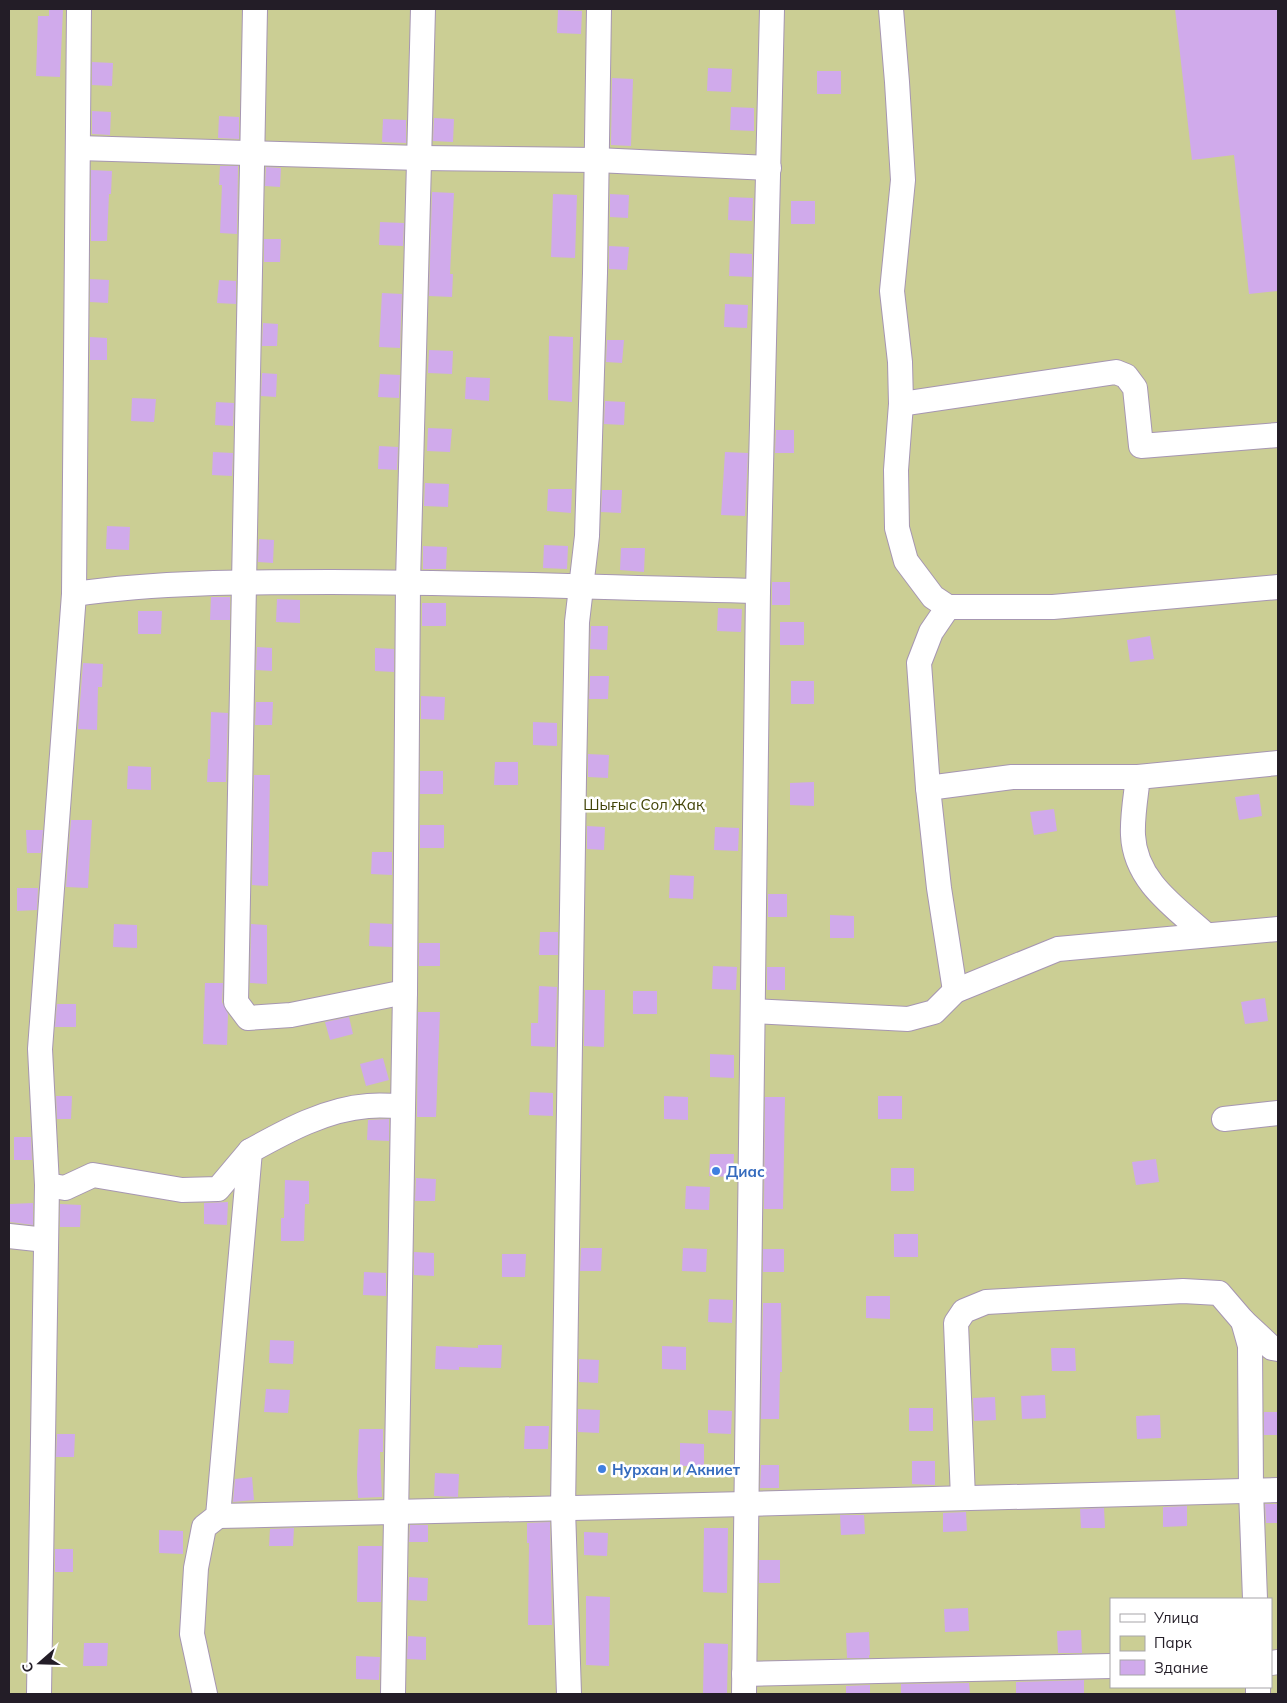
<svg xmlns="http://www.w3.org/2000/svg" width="1287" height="1703" viewBox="0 0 1287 1703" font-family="Mulish,sans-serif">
  <rect width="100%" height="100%" fill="#f6effb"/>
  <path fill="#cbce94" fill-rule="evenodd" d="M 9,9 L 1278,9 L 1278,1694 L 9,1694 ZM 1111,1599 L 1271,1599 L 1271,1687 L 1111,1687 Z"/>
  <g fill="#d0aaeb">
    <path d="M 49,9 L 63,9 L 60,77 L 36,76 L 38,16 L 49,16 Z"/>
    <path d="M 1175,9 L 1278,9 L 1278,291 L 1249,294 L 1234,155 L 1192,160 Z"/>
    <path d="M 558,10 L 582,11 L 581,34 L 557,33 Z"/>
    <path d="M 92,62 L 113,63 L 112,86 L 92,85 Z"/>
    <path d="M 708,68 L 732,69 L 731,92 L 707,91 Z"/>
    <rect x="817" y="71" width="24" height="23"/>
    <path d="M 612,78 L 633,79 L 631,146 L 611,145 Z"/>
    <path d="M 731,107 L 754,108 L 754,131 L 730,130 Z"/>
    <path d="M 92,111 L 111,112 L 110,135 L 92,134 Z"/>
    <path d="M 219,116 L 239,117 L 239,139 L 218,138 Z"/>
    <path d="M 434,118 L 454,119 L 453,142 L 433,141 Z"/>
    <path d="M 383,119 L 406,120 L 406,143 L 382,142 Z"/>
    <path d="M 220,166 L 238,166 L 237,234 L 220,233 L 222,185 L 219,185 Z"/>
    <path d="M 266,167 L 281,168 L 280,187 L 265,186 Z"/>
    <path d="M 91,170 L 112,171 L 111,194 L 109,194 L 107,241 L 91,241 Z"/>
    <path d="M 432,192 L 454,193 L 450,274 L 453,274 L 452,297 L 429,296 Z"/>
    <path d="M 553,194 L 577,195 L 575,258 L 551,257 Z"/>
    <path d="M 610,194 L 629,195 L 628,218 L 610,217 Z"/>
    <path d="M 729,197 L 753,198 L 752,221 L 728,220 Z"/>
    <rect x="791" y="201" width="24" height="23"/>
    <path d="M 380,222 L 404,223 L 403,246 L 379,245 Z"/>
    <path d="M 264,239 L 281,239 L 280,262 L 264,262 Z"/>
    <path d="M 609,246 L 629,247 L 627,270 L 609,269 Z"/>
    <path d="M 730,253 L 752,254 L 752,277 L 729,276 Z"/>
    <path d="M 90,279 L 109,280 L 108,303 L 90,302 Z"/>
    <path d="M 219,280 L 236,281 L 236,304 L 217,303 Z"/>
    <path d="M 382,293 L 402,294 L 400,348 L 379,347 Z"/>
    <path d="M 725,304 L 748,305 L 747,328 L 724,327 Z"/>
    <path d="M 263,323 L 278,324 L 277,346 L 262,346 Z"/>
    <path d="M 549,336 L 573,337 L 572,402 L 548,400 Z"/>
    <path d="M 90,337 L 107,338 L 107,360 L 90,360 Z"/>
    <path d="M 607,340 L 624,340 L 622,363 L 606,362 Z"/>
    <path d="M 429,350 L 453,351 L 452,374 L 428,373 Z"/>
    <path d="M 262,373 L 277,374 L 276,397 L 261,396 Z"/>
    <path d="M 380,374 L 400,375 L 399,398 L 378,397 Z"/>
    <path d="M 466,377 L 490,378 L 489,401 L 465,399 Z"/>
    <path d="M 132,398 L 156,399 L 154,422 L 131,421 Z"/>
    <path d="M 605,401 L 625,402 L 624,425 L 604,424 Z"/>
    <path d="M 216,402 L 234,403 L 233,426 L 215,425 Z"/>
    <path d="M 428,428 L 452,429 L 450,452 L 427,451 Z"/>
    <path d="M 776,430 L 794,430 L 794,453 L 775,453 Z"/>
    <path d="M 379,446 L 398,447 L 397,470 L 378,469 Z"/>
    <path d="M 213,452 L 233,453 L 232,476 L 212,475 Z"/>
    <path d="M 725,452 L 748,453 L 745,516 L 721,515 Z"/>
    <path d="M 425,483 L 449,484 L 448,507 L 424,506 Z"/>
    <path d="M 548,489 L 572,489 L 571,513 L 547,511 Z"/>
    <path d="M 602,490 L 622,490 L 621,513 L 601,512 Z"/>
    <path d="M 107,526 L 130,527 L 129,550 L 106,549 Z"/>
    <path d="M 259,539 L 274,540 L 273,563 L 258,562 Z"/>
    <path d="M 544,545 L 568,546 L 567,569 L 543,568 Z"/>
    <path d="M 423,546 L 447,547 L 446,569 L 423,569 Z"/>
    <path d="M 621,548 L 645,548 L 644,572 L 620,570 Z"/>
    <rect x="772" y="582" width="18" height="23"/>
    <path d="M 211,597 L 230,597 L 230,620 L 210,620 Z"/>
    <path d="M 277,599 L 300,600 L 300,623 L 276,622 Z"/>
    <rect x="422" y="603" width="24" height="23"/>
    <path d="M 718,608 L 742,609 L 741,632 L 717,631 Z"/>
    <path d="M 138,611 L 162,611 L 161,634 L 138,634 Z"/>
    <rect x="780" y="622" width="24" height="23"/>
    <path d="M 591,626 L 608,626 L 607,650 L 590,649 Z"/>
    <path d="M 1150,636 L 1154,659 L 1130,662 L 1127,640 Z"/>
    <path d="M 257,647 L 272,648 L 272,671 L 256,670 Z"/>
    <path d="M 375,648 L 394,649 L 394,672 L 375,671 Z"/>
    <path d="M 83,663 L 103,664 L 102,687 L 98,687 L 97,730 L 78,729 Z"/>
    <path d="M 590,676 L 609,676 L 608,699 L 589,699 Z"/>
    <rect x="791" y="681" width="23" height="23"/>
    <path d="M 421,696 L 445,697 L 444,720 L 421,719 Z"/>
    <path d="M 256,702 L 273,702 L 272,725 L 255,725 Z"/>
    <path d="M 211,712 L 228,713 L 226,782 L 207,782 L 208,759 L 210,759 Z"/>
    <path d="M 533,722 L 557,723 L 557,746 L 533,745 Z"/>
    <path d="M 588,754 L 609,755 L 608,778 L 588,777 Z"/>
    <path d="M 495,762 L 518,762 L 518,785 L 494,785 Z"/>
    <path d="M 128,766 L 151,767 L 151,790 L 127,789 Z"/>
    <rect x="420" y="771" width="23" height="23"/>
    <path d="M 254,775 L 270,775 L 268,886 L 252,885 Z"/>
    <path d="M 814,782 L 814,806 L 790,805 L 790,783 Z"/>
    <path d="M 1259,794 L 1262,816 L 1239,820 L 1235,797 Z"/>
    <path d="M 1054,809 L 1057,831 L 1034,835 L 1030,812 Z"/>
    <path d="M 71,820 L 92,820 L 88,888 L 66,887 Z"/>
    <rect x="420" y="825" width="24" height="23"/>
    <path d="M 587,826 L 605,827 L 604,850 L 587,849 Z"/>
    <path d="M 715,827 L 739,828 L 738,851 L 714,850 Z"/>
    <path d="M 26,830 L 43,830 L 41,853 L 27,853 Z"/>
    <path d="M 372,852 L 392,852 L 392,875 L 371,874 Z"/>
    <path d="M 670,875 L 694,876 L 693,899 L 669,898 Z"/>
    <path d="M 17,888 L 38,888 L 37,910 L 17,911 Z"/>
    <rect x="768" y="894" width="19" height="23"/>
    <path d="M 830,915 L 854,916 L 854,938 L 830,938 Z"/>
    <path d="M 370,923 L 392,924 L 392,947 L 369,946 Z"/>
    <path d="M 114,924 L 137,925 L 137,948 L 113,947 Z"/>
    <path d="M 251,924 L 267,925 L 267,984 L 250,983 Z"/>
    <path d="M 540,932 L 558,932 L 558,955 L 539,955 Z"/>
    <rect x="419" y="943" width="21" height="23"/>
    <path d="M 713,966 L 737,967 L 736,990 L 712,989 Z"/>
    <rect x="767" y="967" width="18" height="23"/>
    <path d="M 205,983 L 223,983 L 222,1002 L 228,1014 L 227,1045 L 203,1044 Z"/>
    <path d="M 539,986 L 557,987 L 555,1047 L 531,1046 L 531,1023 L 538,1023 Z"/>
    <path d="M 585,990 L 605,990 L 604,1047 L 584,1046 Z"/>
    <rect x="633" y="991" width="24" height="23"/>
    <path d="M 1265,998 L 1268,1021 L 1245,1024 L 1241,1002 Z"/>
    <path d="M 57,1004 L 76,1004 L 76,1027 L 55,1027 Z"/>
    <path d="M 418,1012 L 440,1012 L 436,1117 L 417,1117 Z"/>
    <path d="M 349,1017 L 353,1034 L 330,1040 L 325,1022 Z"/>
    <path d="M 710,1054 L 734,1055 L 734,1078 L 710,1077 Z"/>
    <path d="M 383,1058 L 389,1080 L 366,1086 L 360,1064 Z"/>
    <path d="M 530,1092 L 553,1093 L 553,1116 L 529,1115 Z"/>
    <path d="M 56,1096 L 72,1096 L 71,1119 L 57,1119 Z"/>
    <path d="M 664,1096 L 688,1097 L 688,1120 L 664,1119 Z"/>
    <rect x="878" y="1096" width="24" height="23"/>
    <path d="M 765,1097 L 785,1097 L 783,1209 L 764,1209 Z"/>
    <path d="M 389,1119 L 389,1141 L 367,1140 L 368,1120 Z"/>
    <path d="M 14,1137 L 31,1137 L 32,1160 L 14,1160 Z"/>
    <path d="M 710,1154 L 734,1154 L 733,1177 L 709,1176 Z"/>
    <path d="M 1156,1159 L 1159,1182 L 1136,1185 L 1132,1162 Z"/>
    <rect x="891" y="1168" width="23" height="23"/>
    <path d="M 416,1178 L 436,1179 L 435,1201 L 415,1201 Z"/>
    <path d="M 285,1180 L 309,1181 L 309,1204 L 305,1204 L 304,1241 L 281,1241 L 281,1218 L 284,1218 Z"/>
    <path d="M 686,1186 L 710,1187 L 709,1210 L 685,1209 Z"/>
    <path d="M 228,1202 L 227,1225 L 204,1224 L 204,1203 Z"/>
    <path d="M 33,1203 L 33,1225 L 10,1222 L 10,1204 Z"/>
    <path d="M 60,1204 L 81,1205 L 80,1227 L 60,1227 Z"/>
    <rect x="894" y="1234" width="24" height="23"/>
    <path d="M 581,1248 L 602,1248 L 601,1271 L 580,1271 Z"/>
    <path d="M 683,1248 L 707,1249 L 706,1272 L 682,1271 Z"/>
    <rect x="763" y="1249" width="21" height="23"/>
    <path d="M 414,1252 L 434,1253 L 434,1276 L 414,1275 Z"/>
    <path d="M 502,1254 L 526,1254 L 525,1277 L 502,1277 Z"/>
    <path d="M 364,1272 L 386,1273 L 386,1296 L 363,1295 Z"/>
    <path d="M 866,1296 L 890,1296 L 890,1319 L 866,1318 Z"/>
    <path d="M 709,1299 L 733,1300 L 732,1323 L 708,1322 Z"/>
    <path d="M 763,1303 L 781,1303 L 782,1372 L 780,1372 L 779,1419 L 761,1419 Z"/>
    <path d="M 270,1340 L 294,1341 L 293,1364 L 269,1363 Z"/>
    <path d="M 478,1345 L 502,1345 L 501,1368 L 459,1367 L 459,1370 L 435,1369 L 436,1346 L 478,1348 Z"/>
    <path d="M 662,1346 L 686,1347 L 686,1370 L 662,1369 Z"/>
    <path d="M 1051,1348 L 1075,1348 L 1076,1371 L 1052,1371 Z"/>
    <path d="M 579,1359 L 599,1360 L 598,1383 L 579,1382 Z"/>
    <path d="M 266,1389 L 290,1390 L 288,1413 L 264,1412 Z"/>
    <path d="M 1045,1395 L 1046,1418 L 1022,1419 L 1021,1396 Z"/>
    <path d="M 995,1397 L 996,1420 L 974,1421 L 973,1398 Z"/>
    <rect x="909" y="1408" width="24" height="23"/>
    <path d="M 578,1409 L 600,1410 L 599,1433 L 578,1432 Z"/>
    <path d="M 708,1410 L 732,1411 L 731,1434 L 708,1433 Z"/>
    <rect x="1264" y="1412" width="14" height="23"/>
    <path d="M 1160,1415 L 1161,1438 L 1137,1439 L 1136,1416 Z"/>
    <path d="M 525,1426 L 549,1426 L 548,1449 L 524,1449 Z"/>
    <path d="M 359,1429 L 383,1429 L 383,1452 L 380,1452 L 382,1497 L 358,1498 L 357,1475 Z"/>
    <path d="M 57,1434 L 75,1434 L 74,1457 L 56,1457 Z"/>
    <path d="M 680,1443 L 704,1444 L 704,1466 L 680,1466 Z"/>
    <path d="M 912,1461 L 935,1461 L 935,1485 L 912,1484 Z"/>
    <path d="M 761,1465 L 779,1465 L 779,1488 L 760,1488 Z"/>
    <path d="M 435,1473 L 459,1474 L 458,1497 L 434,1496 Z"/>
    <path d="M 252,1477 L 254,1500 L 233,1502 L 235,1479 Z"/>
    <path d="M 1265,1504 L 1278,1504 L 1278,1523 L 1266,1523 Z"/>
    <path d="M 1187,1506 L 1187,1526 L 1163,1527 L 1163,1507 Z"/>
    <path d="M 1104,1508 L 1105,1528 L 1081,1528 L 1080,1509 Z"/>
    <path d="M 966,1512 L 967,1531 L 943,1532 L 943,1513 Z"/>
    <path d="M 840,1515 L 864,1515 L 865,1534 L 841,1535 Z"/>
    <path d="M 550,1522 L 552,1625 L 528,1625 L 529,1543 L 527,1543 L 527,1523 Z"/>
    <path d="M 410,1525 L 428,1525 L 428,1542 L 409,1542 Z"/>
    <path d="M 294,1528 L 293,1546 L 269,1546 L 270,1529 Z"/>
    <path d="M 704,1528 L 728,1528 L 727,1593 L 703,1592 Z"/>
    <path d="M 159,1530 L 183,1531 L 183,1554 L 159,1553 Z"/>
    <path d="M 584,1532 L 608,1533 L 607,1556 L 584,1555 Z"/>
    <path d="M 358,1546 L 382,1546 L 381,1602 L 357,1602 Z"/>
    <rect x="55" y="1549" width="18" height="23"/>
    <rect x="759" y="1560" width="21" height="23"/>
    <path d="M 409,1577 L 428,1578 L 427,1601 L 408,1600 Z"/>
    <path d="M 586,1596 L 610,1597 L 609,1666 L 586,1665 Z"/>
    <path d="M 968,1608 L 969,1631 L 945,1632 L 944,1609 Z"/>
    <path d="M 1081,1630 L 1082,1653 L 1058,1653 L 1057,1631 Z"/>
    <path d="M 869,1632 L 870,1655 L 869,1655 L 869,1658 L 847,1658 L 846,1633 Z"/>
    <path d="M 408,1636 L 426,1637 L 426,1660 L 407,1659 Z"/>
    <path d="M 84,1643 L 108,1643 L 107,1666 L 83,1666 Z"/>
    <path d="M 704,1643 L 728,1644 L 727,1694 L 703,1694 Z"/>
    <path d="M 356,1656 L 380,1657 L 379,1680 L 356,1679 Z"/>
    <path d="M 1084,1680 L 1084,1694 L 1016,1694 L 1016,1682 Z"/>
    <path d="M 969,1683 L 970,1694 L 901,1694 L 901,1684 Z"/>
    <path d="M 870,1685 L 870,1694 L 846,1694 L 846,1686 Z"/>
  </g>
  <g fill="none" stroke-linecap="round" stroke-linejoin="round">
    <defs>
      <g id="minor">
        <path d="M 255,9 L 236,1002 L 248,1018 L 291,1015 L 405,992"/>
        <path d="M 891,9 L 897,82 L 903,180 L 892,291 L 900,362 L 901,404 L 896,470 L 897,528 L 906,561 L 933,597 L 948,607"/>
        <path d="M 78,148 L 420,158 L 596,160 L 769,168"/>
        <path d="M 901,404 L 1116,372 L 1126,376 L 1135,388 L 1141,446 L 1278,435"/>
        <path d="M 74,594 C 159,582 245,582 331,582 C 473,582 615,588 758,591"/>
        <path d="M 928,788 L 1012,777 L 1138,777"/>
        <path d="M 1206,935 C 1175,907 1135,881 1133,835 C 1132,817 1136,795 1138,777 L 1278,763"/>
        <path d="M 955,991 L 939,888 L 928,788 L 919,663 L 931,632 L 948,607 L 1053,607 L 1278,587"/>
        <path d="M 753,1011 L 908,1019 L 934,1012 L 955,991 L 1058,949 L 1278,929"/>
        <path d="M 1224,1119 L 1278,1113"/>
        <path d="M 47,1185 L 65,1188 L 93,1175 L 182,1190 L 218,1189 L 250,1151"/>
        <path d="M 9,1236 L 46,1240"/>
        <path d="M 1243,1321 L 1250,1346 L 1251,1490 L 1255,1599"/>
        <path d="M 963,1498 L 956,1323 L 964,1311 L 986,1302 L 1183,1291 L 1219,1293 L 1243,1321 L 1272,1348 L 1278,1349"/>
        <path d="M 218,1516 L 746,1504 L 1278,1490"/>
        <path d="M 1271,1663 L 1278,1662"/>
        <path d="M 744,1674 L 1111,1666"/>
        <path d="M 1258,1687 L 1258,1694"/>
        <path d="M 39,1694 L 47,1185 L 40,1049 L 74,594 L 79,9"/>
        <path d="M 205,1694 L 192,1634 L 196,1568 L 204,1527 L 218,1516 L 250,1151 C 286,1131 326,1109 368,1106 C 379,1105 391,1106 403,1106"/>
        <path d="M 393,1694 L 405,992 L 408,582 L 423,9"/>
        <path d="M 569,1694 L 563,1509 L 574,777 L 577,622 L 587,536 L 595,273 L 599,9"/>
        <path d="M 744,1694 L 758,591 L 772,9"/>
      </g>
    </defs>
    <use href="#minor" stroke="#a696b2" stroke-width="26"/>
    <use href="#minor" stroke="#fff" stroke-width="24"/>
  </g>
  <g fill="#3f7fe0" stroke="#fff" stroke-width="2">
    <circle cx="716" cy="1171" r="5"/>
    <circle cx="602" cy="1469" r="5"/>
  </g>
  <g text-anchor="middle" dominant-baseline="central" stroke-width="5" stroke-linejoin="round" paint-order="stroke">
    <g font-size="15" fill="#424407" stroke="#fff">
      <text x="644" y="804">Шығыс Сол Жақ</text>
    </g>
    <g font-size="15" font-weight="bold" fill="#366cbe" stroke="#fff" text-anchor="start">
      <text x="726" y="1171">Диас</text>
      <text x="612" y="1469">Нурхан и Акниет</text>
    </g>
  </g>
  <rect width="1287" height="1703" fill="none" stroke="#231d27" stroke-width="20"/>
  <rect x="1110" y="1598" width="162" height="90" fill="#ffffff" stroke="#a7a5a9"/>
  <rect x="1120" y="1614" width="25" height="8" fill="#ffffff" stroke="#a7a5a9"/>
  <text x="1154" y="1623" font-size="15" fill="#231d27">Улица</text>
  <rect x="1120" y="1636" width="25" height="15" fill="#cbce94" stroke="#a7a5a9"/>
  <text x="1154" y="1648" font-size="15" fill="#231d27">Парк</text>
  <rect x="1120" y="1660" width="25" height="15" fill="#d0aaeb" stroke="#a7a5a9"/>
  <text x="1154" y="1673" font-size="15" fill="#231d27">Здание</text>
  <g transform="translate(40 1663) rotate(250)" stroke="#ffffff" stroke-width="4" paint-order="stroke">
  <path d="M0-4L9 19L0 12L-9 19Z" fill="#231d27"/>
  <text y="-8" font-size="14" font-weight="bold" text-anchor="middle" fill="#231d27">С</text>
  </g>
</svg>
